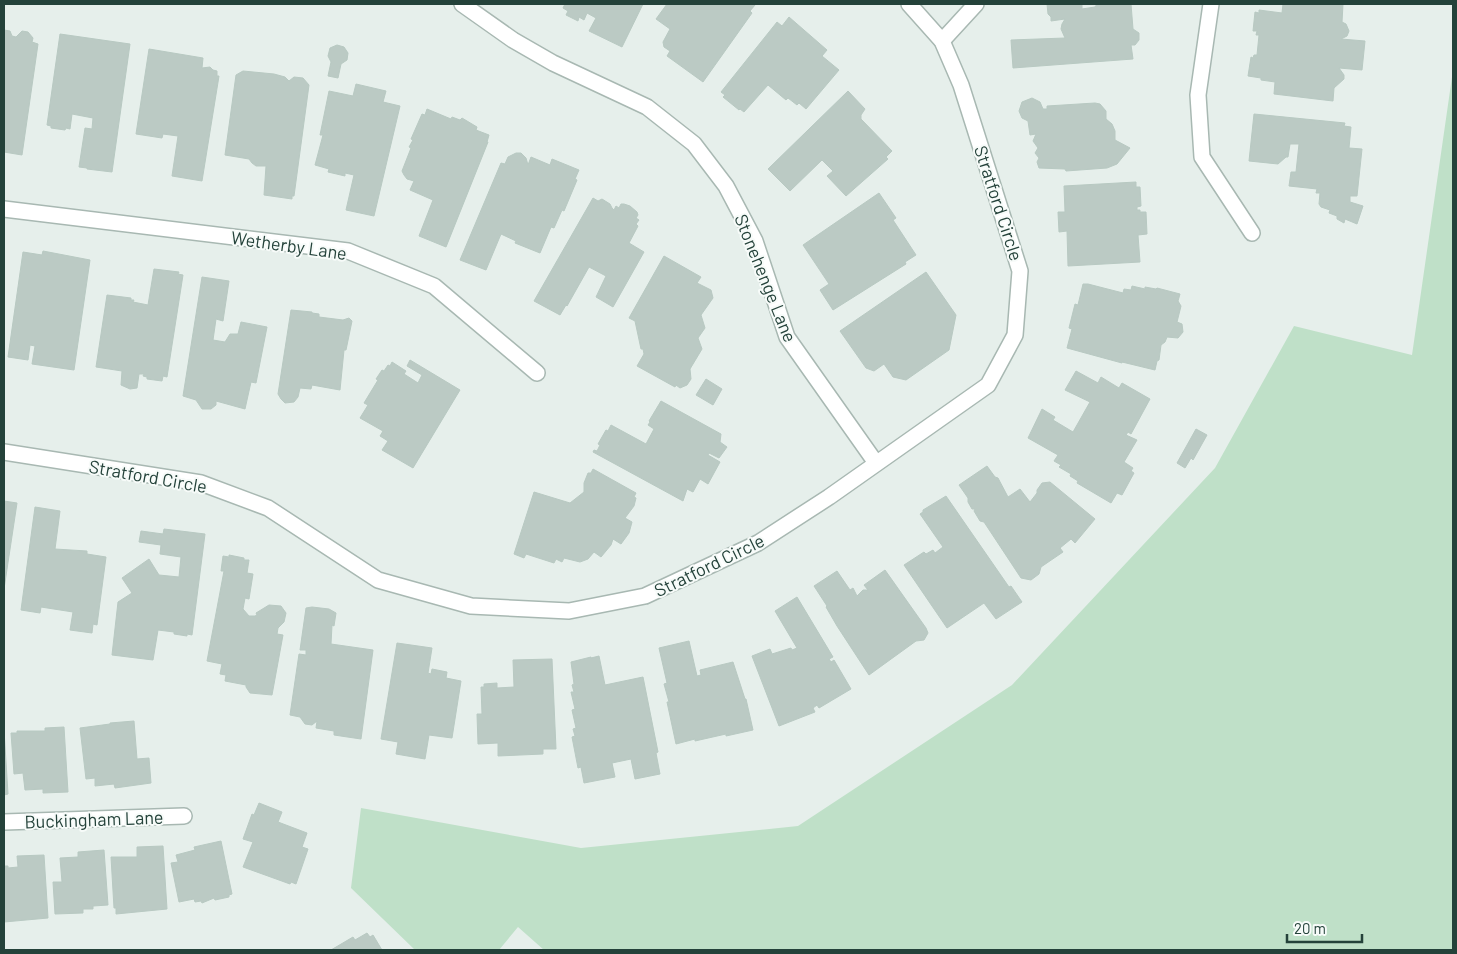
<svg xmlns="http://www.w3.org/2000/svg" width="1457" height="954" viewBox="0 0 1457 954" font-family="Barlow,sans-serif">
  <rect width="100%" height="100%" fill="#e6efeb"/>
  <path fill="#bfe0c8" d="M 1453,70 L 1453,950 L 544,950 L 518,927 L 499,950 L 415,950 L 351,888 L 361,808 L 581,848 L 798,826 L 1012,685 L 1215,468 L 1294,326 L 1412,355 Z"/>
  <g fill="#bbcac4" stroke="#b8c9c2">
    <path d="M 565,4 L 643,4 L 622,47 L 589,31 L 596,18 L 587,13 L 584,20 L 579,17 L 578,21 L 566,15 L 568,11 L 563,8 Z"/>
    <path d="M 667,4 L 753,4 L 755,5 L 750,11 L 752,13 L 703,82 L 667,56 L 670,51 L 664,47 L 663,42 L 670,29 L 656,19 Z"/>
    <path d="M 1047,4 L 1082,4 L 1082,9 L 1095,7 L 1097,4 L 1131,4 L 1133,29 L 1139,33 L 1139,40 L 1135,45 L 1131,45 L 1133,59 L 1013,68 L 1011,40 L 1065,38 L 1061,29 L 1062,24 L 1065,19 L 1051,21 L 1051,17 L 1048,14 Z"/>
    <path d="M 1283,4 L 1343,4 L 1342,22 L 1346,24 L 1349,31 L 1347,36 L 1341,39 L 1365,41 L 1362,70 L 1339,68 L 1344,75 L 1344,79 L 1334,88 L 1333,101 L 1274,94 L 1275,82 L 1261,80 L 1261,78 L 1248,76 L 1251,57 L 1253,58 L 1254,55 L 1257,55 L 1259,35 L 1256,35 L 1257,31 L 1253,31 L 1255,12 L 1259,13 L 1259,10 L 1282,13 Z"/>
    <path d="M 789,17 L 827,50 L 822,56 L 839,70 L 806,109 L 799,103 L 797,105 L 788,98 L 786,100 L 768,85 L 744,112 L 740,109 L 739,110 L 723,97 L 725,95 L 721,92 L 777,22 L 782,26 Z"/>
    <path d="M 4,30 L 10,31 L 12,36 L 16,37 L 22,31 L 28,32 L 33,38 L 32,42 L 38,44 L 22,155 L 4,152 Z"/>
    <path d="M 60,34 L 130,44 L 112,172 L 87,169 L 87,168 L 79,167 L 85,128 L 92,129 L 93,118 L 72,114 L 70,129 L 66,128 L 65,130 L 51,128 L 51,126 L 47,125 Z"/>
    <path d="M 337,45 L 344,47 L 348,53 L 347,60 L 341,64 L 338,78 L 328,76 L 331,62 L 328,56 L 330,48 Z"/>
    <path d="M 149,49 L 203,58 L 202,68 L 210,67 L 213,70 L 217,71 L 217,76 L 219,76 L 202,181 L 172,176 L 178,136 L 163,134 L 162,138 L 136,134 Z"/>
    <path d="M 243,71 L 274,74 L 285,77 L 289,81 L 294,77 L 303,78 L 309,85 L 294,196 L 292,196 L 292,199 L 264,195 L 266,166 L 256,166 L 252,163 L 249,159 L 225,155 L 236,75 Z"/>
    <path d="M 356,84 L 386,91 L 383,102 L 400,106 L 374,216 L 346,210 L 354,175 L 345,173 L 345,176 L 328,172 L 329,169 L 315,165 L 323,135 L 320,135 L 329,91 L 353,96 Z"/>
    <path d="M 848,91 L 865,109 L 861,115 L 861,119 L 892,151 L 886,157 L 888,159 L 846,196 L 827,176 L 833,171 L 822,160 L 790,191 L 768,169 Z"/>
    <path d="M 1032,98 L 1040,102 L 1043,109 L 1047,109 L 1047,106 L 1095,103 L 1100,104 L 1106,111 L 1106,119 L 1112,124 L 1115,131 L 1115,140 L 1130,148 L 1117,164 L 1107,168 L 1066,171 L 1065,169 L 1039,168 L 1037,162 L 1039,158 L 1035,153 L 1038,148 L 1033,141 L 1036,134 L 1030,135 L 1028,121 L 1022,118 L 1019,111 L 1022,102 Z"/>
    <path d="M 427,109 L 451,119 L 452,117 L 460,120 L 462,118 L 477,127 L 476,130 L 489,135 L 487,142 L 488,142 L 446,247 L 419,236 L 433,200 L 410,190 L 414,181 L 407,179 L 404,175 L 402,171 L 411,148 L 409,147 L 413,140 L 411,139 L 422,114 L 425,115 Z"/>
    <path d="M 1254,114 L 1345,123 L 1344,126 L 1351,127 L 1349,148 L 1362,149 L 1357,196 L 1350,196 L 1350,202 L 1363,206 L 1357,224 L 1345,219 L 1344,223 L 1337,219 L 1337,216 L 1329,213 L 1330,210 L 1321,207 L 1319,204 L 1320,193 L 1316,193 L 1317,189 L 1289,186 L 1291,172 L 1296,172 L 1299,144 L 1290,144 L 1288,157 L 1286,157 L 1278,164 L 1249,161 Z"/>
    <path d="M 516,153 L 521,153 L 526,158 L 528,165 L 531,157 L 550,165 L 552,159 L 579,170 L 575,179 L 577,180 L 564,211 L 562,210 L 554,228 L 551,227 L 540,253 L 515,243 L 516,241 L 501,234 L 486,270 L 460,260 L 501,163 L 505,164 L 508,157 Z"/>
    <path d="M 1136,182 L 1136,187 L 1140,187 L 1141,206 L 1137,207 L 1137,210 L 1140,210 L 1140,212 L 1146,212 L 1147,234 L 1138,235 L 1140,262 L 1068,266 L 1067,231 L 1059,232 L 1058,212 L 1065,212 L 1064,186 Z"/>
    <path d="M 879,193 L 896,218 L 893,220 L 916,255 L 905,262 L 906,264 L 833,310 L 820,290 L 829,284 L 803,245 Z"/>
    <path d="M 593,198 L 598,201 L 602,199 L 610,204 L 612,208 L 614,210 L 616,206 L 619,208 L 621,204 L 624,204 L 630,206 L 637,212 L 638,215 L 636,218 L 639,220 L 636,224 L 638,226 L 629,243 L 644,252 L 613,307 L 596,297 L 606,276 L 589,267 L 567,306 L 566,305 L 560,315 L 534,301 Z"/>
    <path d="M 43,251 L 90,260 L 74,370 L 32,364 L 35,346 L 30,345 L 28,360 L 8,357 L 23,252 L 42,255 Z"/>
    <path d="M 664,256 L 701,277 L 697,283 L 711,290 L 713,298 L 701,315 L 705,328 L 698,338 L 702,349 L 690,369 L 691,379 L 687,385 L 680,388 L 676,385 L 675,387 L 637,366 L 644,354 L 643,349 L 641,349 L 635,321 L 629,318 Z"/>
    <path d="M 154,269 L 179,272 L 178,274 L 183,275 L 167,377 L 163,376 L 162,381 L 147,379 L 147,377 L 143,376 L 144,374 L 139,374 L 137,388 L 130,389 L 121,385 L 122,371 L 96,367 L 107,295 L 131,298 L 131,300 L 134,300 L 133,302 L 148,305 Z"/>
    <path d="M 926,272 L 956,315 L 949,350 L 906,380 L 893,377 L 884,364 L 874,371 L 866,368 L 840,331 Z"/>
    <path d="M 202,277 L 229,281 L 223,321 L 216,319 L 213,340 L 225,342 L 230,334 L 238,334 L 241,322 L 267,327 L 256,383 L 251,382 L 245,409 L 216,401 L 216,405 L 211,409 L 202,409 L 196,400 L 183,396 Z"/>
    <path d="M 1083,284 L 1088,284 L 1123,293 L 1124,289 L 1131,290 L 1132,286 L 1145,289 L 1145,287 L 1156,289 L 1157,288 L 1180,294 L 1178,301 L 1181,306 L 1177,322 L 1182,324 L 1183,332 L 1178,338 L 1167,337 L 1165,342 L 1161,345 L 1159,360 L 1157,361 L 1155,370 L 1122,362 L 1122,363 L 1067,348 L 1072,329 L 1069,328 L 1075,304 L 1078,305 Z"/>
    <path d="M 291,310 L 312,312 L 312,313 L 319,314 L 319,317 L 343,320 L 349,318 L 352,321 L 346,350 L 344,350 L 340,390 L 312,385 L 311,389 L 300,388 L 298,397 L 294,402 L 285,403 L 281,399 L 278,394 Z"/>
    <path d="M 410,360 L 460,390 L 413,468 L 382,450 L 388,441 L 380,436 L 383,431 L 360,418 L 368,405 L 364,403 L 378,380 L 376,379 L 382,370 L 384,371 L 388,365 L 390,366 L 392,362 L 406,371 L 404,374 L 418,383 L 422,375 L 407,366 Z"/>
    <path d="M 1076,371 L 1098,383 L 1101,377 L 1119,388 L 1122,383 L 1150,399 L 1131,434 L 1128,432 L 1126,435 L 1137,440 L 1124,462 L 1133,468 L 1131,471 L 1134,473 L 1122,495 L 1117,493 L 1111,503 L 1077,483 L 1078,481 L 1070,476 L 1071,474 L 1059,467 L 1061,465 L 1054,461 L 1058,455 L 1028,438 L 1042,409 L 1055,417 L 1053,420 L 1073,432 L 1090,402 L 1065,390 Z"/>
    <path d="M 706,379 L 722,389 L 713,405 L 696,395 Z"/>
    <path d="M 661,401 L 721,434 L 720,442 L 727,447 L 719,458 L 709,453 L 708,455 L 720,462 L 708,484 L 700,479 L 693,492 L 687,489 L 683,501 L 593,452 L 594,450 L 597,451 L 600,445 L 598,444 L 606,430 L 608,431 L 611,425 L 646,444 L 654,429 L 648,425 L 650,422 L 649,421 Z"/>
    <path d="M 1196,429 L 1207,435 L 1193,460 L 1191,458 L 1185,468 L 1177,463 Z"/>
    <path d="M 987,466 L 995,477 L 998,478 L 1008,497 L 1020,489 L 1030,502 L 1037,493 L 1037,490 L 1042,483 L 1050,482 L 1095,519 L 1075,543 L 1071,539 L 1060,548 L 1063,552 L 1041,567 L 1039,574 L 1031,580 L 1021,578 L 984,522 L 980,521 L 974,511 L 975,509 L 972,509 L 968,502 L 968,498 L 959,485 Z"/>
    <path d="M 593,469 L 636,493 L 634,497 L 636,498 L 634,506 L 625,518 L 632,522 L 629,533 L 621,544 L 613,539 L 611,545 L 601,557 L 594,552 L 588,559 L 580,562 L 564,558 L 562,562 L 556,559 L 554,563 L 526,554 L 524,558 L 514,554 L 534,492 L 570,503 L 584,492 L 584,483 L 588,473 L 591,473 Z"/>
    <path d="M 946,496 L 1009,587 L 1011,586 L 1022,602 L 996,619 L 984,603 L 947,628 L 904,565 L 924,552 L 926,554 L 933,550 L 935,553 L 943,547 L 920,514 L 923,512 L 923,510 Z"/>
    <path d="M 4,501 L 17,503 L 4,589 Z"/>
    <path d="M 35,507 L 60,511 L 55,549 L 87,551 L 87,554 L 106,557 L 97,625 L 93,624 L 92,633 L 70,630 L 73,612 L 41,607 L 40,613 L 21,610 Z"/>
    <path d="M 164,529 L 205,534 L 192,635 L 187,634 L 187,636 L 174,634 L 174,632 L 158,630 L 153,660 L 112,655 L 118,602 L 132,593 L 122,578 L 149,559 L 159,575 L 179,577 L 181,557 L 160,554 L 161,545 L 139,542 L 141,531 L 163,534 Z"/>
    <path d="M 229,555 L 244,558 L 244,560 L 249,560 L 247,573 L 253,574 L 249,599 L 245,598 L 243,609 L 249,616 L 255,616 L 257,615 L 256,613 L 269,605 L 281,606 L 286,613 L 284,622 L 278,628 L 277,634 L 283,635 L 272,695 L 250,693 L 246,687 L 246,685 L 225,681 L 226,675 L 220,674 L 222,664 L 207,661 L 224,571 L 221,571 L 223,556 L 229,557 Z"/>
    <path d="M 885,570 L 926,628 L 928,633 L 924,640 L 916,641 L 869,675 L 837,626 L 826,607 L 827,606 L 814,586 L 837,571 L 850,590 L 853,588 L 857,596 L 863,590 L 868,590 L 864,585 Z"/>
    <path d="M 797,597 L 833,657 L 829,659 L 831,662 L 834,660 L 851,689 L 819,708 L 817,705 L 813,708 L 815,712 L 779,726 L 752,656 L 770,649 L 772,654 L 791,648 L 792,650 L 797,648 L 775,611 Z"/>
    <path d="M 312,607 L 329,609 L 336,613 L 334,626 L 332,625 L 331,644 L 373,650 L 361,739 L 334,735 L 334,731 L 316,728 L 317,721 L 312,725 L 305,724 L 300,717 L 290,715 L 299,654 L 306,655 L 306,650 L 300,650 L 306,608 Z"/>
    <path d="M 689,641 L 697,676 L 701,675 L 700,670 L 733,662 L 745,699 L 746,699 L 753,730 L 726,736 L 726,734 L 695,741 L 695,739 L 676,744 L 667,702 L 669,702 L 664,684 L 667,683 L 659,648 Z"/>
    <path d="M 397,643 L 432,648 L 428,673 L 431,674 L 432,669 L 447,672 L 446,678 L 461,681 L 452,738 L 429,735 L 425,759 L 396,754 L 398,742 L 381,739 Z"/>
    <path d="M 599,656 L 605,685 L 643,677 L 658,752 L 656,753 L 660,774 L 635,779 L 631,759 L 612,763 L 615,777 L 584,783 L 581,767 L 578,768 L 572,737 L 575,736 L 573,729 L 576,728 L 572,710 L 575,709 L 571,692 L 574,692 L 572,685 L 574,684 L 571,662 L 591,657 L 591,658 Z"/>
    <path d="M 552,659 L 556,749 L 543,749 L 543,754 L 498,756 L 498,743 L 478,744 L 477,714 L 482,714 L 481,687 L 484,687 L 484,684 L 497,683 L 497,688 L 514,687 L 513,660 Z"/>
    <path d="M 134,721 L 137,759 L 149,758 L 151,783 L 115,788 L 114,784 L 95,786 L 95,778 L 86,779 L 80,728 L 110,724 L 110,723 Z"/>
    <path d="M 64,727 L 68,792 L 43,793 L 43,789 L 25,790 L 23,773 L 14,774 L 11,733 L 17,733 L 17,731 L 45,731 L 45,728 Z"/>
    <path d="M 4,730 L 8,794 L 4,795 Z"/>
    <path d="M 259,803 L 282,812 L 278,822 L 307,833 L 302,847 L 308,849 L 296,884 L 291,882 L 290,884 L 243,867 L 253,842 L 243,839 L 252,814 L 254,815 Z"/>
    <path d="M 221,841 L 232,894 L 229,895 L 229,897 L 215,900 L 214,898 L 202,903 L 201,901 L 195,902 L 194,899 L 179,902 L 171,863 L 178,862 L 176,855 L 195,850 L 194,847 Z"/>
    <path d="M 163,846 L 167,909 L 116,914 L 116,908 L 114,908 L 111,857 L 137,857 L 137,847 Z"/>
    <path d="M 104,850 L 108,905 L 93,906 L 93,909 L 83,909 L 83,913 L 55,914 L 53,882 L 62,882 L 60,858 L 78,857 L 78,852 Z"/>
    <path d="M 44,855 L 48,918 L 4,922 L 4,866 L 8,866 L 8,868 L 18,867 L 17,856 Z"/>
    <path d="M 367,933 L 370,937 L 373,935 L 382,950 L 331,950 L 353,937 L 355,940 Z"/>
  </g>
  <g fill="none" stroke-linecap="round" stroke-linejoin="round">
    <defs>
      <g id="minor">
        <path d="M 462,4 L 513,40 L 553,63 L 647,107 L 694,144 L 726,186 L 755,241 L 787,337 L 876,463"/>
        <path d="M 1211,4 L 1198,95 L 1202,157 L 1252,233"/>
        <path d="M 942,41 L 976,4"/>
        <path d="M 4,209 L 348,251 L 434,286 L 537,373"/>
        <path d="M 4,452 L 201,483 L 268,508 L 378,580 L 471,606 L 569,611 L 645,596 L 758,543 L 829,497 L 988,385 L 1015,335 L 1020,271 L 961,85 L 942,41 L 909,4"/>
        <path d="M 4,822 L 184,816"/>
      </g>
    </defs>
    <use href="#minor" stroke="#a8b8b2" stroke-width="18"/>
    <use href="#minor" stroke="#fff" stroke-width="15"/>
  </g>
  <g text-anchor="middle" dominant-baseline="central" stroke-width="4" stroke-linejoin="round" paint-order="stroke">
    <g font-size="18" fill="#24423a" stroke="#f7fbf9">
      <text transform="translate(999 203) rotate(72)">Stratford Circle</text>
      <text transform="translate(289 245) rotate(8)">Wetherby Lane</text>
      <text transform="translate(766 278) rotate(68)">Stonehenge Lane</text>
      <text transform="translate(148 476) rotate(10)">Stratford Circle</text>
      <text transform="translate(709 565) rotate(-26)">Stratford Circle</text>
      <text transform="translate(94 819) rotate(-2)">Buckingham Lane</text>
    </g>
  </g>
  <rect width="1457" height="954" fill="none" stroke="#24423a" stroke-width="10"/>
  <path d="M1287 934v8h75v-8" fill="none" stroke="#24423a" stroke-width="2.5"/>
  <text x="1294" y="934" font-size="15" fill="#24423a" stroke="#f7fbf9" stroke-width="4" paint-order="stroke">20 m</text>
</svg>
